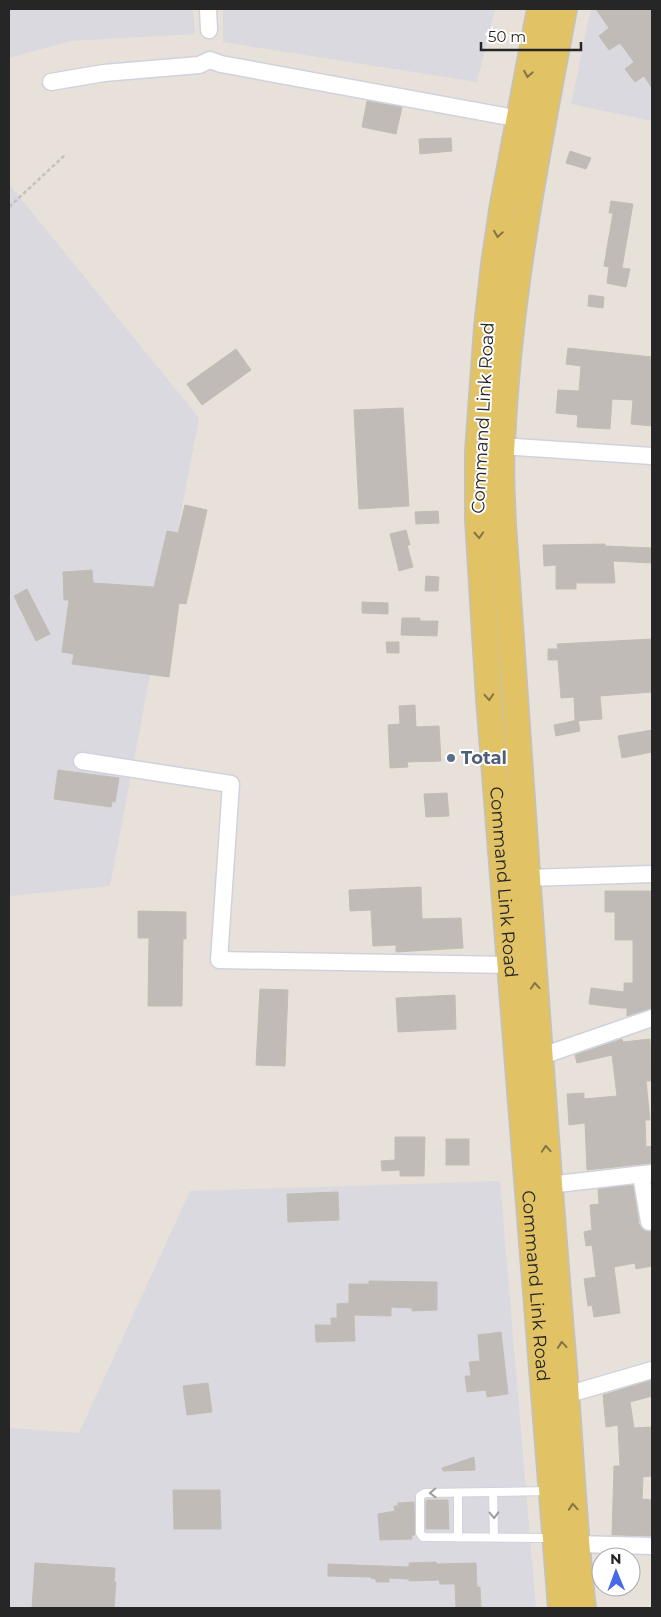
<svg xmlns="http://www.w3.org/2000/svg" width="661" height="1617" viewBox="0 0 661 1617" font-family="Montserrat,sans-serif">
  <rect width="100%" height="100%" fill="#e8e1d9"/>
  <g fill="#dbd9e0">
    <path d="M 9,9 L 193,9 L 195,34 L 70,41 L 9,58 Z"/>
    <path d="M 223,9 L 495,9 L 477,82 L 223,42 Z"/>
    <path d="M 591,9 L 652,9 L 652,121 L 571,104 Z"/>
    <path d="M 9,184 L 199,418 L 110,886 L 9,896 Z"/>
    <path d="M 500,1181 L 536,1608 L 9,1608 L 9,1428 L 79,1433 L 190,1191 Z"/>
  </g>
  <g fill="#c0bbb6" stroke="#c2bdb3">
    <path d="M 596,9 L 652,9 L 652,88 L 644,76 L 635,82 L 625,69 L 634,62 L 620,43 L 609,50 L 599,36 L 609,28 Z"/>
    <path d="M 367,101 L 402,107 L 396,134 L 362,127 Z"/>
    <path d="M 451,138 L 452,151 L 420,154 L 419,139 Z"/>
    <path d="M 570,151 L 591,158 L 586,169 L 566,163 Z"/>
    <path d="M 611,201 L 633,204 L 622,268 L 630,269 L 626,287 L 607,283 L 609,267 L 604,266 L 613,213 L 609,213 Z"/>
    <path d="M 589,295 L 604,297 L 603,308 L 588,306 Z"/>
    <path d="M 568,348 L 652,357 L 652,426 L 631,424 L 633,400 L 612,399 L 610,429 L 577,427 L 578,415 L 556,413 L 558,390 L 579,391 L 581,366 L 566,364 Z"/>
    <path d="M 236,349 L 251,370 L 202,405 L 187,384 Z"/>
    <path d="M 403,408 L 409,506 L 359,509 L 354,410 Z"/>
    <path d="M 185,505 L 207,510 L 186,604 L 179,603 L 169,677 L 72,664 L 74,654 L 62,652 L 69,600 L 64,600 L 63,572 L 92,570 L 93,583 L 154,587 L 167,531 L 178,533 Z"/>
    <path d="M 438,511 L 439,523 L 416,524 L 415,512 Z"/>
    <path d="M 406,530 L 410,545 L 407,545 L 413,567 L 399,571 L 390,534 Z"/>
    <path d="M 605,544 L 605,546 L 652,548 L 652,563 L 613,561 L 615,583 L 576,583 L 576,589 L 556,589 L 556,565 L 544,566 L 543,545 Z"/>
    <path d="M 426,576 L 439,577 L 438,591 L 425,591 Z"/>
    <path d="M 27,589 L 50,634 L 36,641 L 14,596 Z"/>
    <path d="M 362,602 L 388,603 L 388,614 L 362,613 Z"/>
    <path d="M 402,618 L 420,618 L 420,621 L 438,621 L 437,636 L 401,635 Z"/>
    <path d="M 652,639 L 652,692 L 600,696 L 602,719 L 575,721 L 574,697 L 561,698 L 558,660 L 548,660 L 548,649 L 558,649 L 557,644 Z"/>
    <path d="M 386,642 L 399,642 L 399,653 L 387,653 Z"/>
    <path d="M 415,705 L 416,727 L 439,726 L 441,761 L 407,762 L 408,767 L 390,768 L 388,725 L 400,724 L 399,706 Z"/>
    <path d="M 578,720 L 580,731 L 556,736 L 554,725 Z"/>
    <path d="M 652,730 L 652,752 L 622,758 L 618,736 Z"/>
    <path d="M 58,770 L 119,778 L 115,802 L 112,801 L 111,807 L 54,799 Z"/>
    <path d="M 447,793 L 449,816 L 426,817 L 424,794 Z"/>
    <path d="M 421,887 L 422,919 L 461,918 L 463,948 L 396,952 L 396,945 L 373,946 L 371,910 L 350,911 L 349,890 Z"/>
    <path d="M 605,891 L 652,891 L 652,1008 L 627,1016 L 627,1008 L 621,1008 L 589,1004 L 591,988 L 624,992 L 624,983 L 633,983 L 633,940 L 615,940 L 615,912 L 605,912 Z"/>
    <path d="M 138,911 L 186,912 L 186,939 L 183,939 L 182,1006 L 148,1006 L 149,938 L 138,938 Z"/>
    <path d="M 260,989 L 288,990 L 285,1066 L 256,1065 Z"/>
    <path d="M 455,995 L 456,1029 L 398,1032 L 396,998 Z"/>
    <path d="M 622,1039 L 623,1042 L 650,1039 L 652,1081 L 646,1081 L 650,1120 L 645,1120 L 646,1147 L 652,1146 L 652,1163 L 587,1170 L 585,1123 L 569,1125 L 567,1094 L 584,1093 L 584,1099 L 617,1096 L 612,1055 L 577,1063 L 575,1055 Z"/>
    <path d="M 395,1137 L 425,1137 L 424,1176 L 400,1176 L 400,1170 L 382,1171 L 381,1161 L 395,1160 Z"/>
    <rect x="446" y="1139" width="23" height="26"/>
    <path d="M 633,1185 L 639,1224 L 645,1231 L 652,1231 L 652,1266 L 636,1269 L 635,1263 L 614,1267 L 620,1313 L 594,1317 L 592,1305 L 588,1306 L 584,1279 L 596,1277 L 592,1245 L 586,1246 L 584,1232 L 592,1230 L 590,1205 L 599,1204 L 598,1189 Z"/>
    <path d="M 338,1192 L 339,1220 L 288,1222 L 287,1194 Z"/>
    <path d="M 369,1281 L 437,1282 L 437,1310 L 412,1311 L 412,1308 L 391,1307 L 391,1316 L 354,1315 L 355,1341 L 316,1342 L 315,1325 L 331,1325 L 331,1318 L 337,1318 L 337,1304 L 349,1303 L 349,1284 L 369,1284 Z"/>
    <path d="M 501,1332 L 508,1394 L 487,1397 L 486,1390 L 467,1392 L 465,1376 L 471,1376 L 469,1362 L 480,1361 L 478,1335 Z"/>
    <path d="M 652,1380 L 652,1396 L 630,1402 L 634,1428 L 652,1427 L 652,1476 L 643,1477 L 642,1499 L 652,1500 L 652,1536 L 612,1535 L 614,1466 L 620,1466 L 618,1425 L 606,1427 L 603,1395 Z"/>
    <path d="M 208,1383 L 212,1412 L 187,1415 L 183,1386 Z"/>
    <path d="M 474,1457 L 475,1470 L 443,1471 L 442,1468 Z"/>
    <path d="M 173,1490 L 220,1490 L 221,1529 L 174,1529 Z"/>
    <path d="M 427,1500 L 448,1500 L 449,1529 L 426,1529 L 426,1502 Z"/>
    <path d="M 414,1502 L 415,1535 L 412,1535 L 412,1539 L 380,1540 L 378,1514 L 395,1511 L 394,1506 L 398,1506 L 398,1503 Z"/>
    <path d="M 436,1562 L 437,1564 L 476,1563 L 477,1587 L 480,1587 L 481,1608 L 456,1608 L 455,1584 L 440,1584 L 439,1580 L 409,1581 L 409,1579 L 389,1578 L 389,1582 L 376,1582 L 376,1579 L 371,1578 L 371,1577 L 328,1576 L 328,1564 L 409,1567 L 409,1563 Z"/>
    <path d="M 35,1563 L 115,1568 L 114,1582 L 116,1582 L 114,1608 L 32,1608 Z"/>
  </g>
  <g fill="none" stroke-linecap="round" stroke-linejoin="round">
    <defs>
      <g id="service">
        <path d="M 549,1491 L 425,1493 L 420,1496 L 420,1533 L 423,1537 L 552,1538"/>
        <path d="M 493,1492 L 494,1537"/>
        <path d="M 458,1537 L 458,1493"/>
      </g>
      <g id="minor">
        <path d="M 208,9 L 209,30"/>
        <path d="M 51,82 L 104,73 L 199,65 L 210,60 L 221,64 L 520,119"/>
        <path d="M 501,446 L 652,456"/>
        <path d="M 82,761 L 231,784 L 219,960 L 510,965"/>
        <path d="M 528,878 L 652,874"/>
        <path d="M 539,1057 L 652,1018"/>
        <path d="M 641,1175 L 649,1222"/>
        <path d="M 549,1185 L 652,1173"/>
        <path d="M 566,1395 L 652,1370"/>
        <path d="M 576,1544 L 652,1546"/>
      </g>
      <g id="primary">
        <path id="s1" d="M 540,9 L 503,204 L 494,264 L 487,327 L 478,452 L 478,519 L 489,699 L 561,1608"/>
        <path d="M 564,9 C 537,153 508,297 502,444 C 500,471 502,498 503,524 C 523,809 541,1095 565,1380 C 571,1456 574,1532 583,1608"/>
      </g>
    </defs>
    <use href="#service" stroke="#cfd2de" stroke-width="10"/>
    <use href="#minor" stroke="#cfd2de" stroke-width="19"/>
    <use href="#primary" stroke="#c2c2c2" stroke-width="28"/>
    <path stroke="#c2c2c2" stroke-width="2.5" stroke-dasharray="4 2.5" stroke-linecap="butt" d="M 9,207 L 65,155"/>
    <use href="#service" stroke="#fff" stroke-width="8"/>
    <use href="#minor" stroke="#fff" stroke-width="16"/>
    <use href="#primary" stroke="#e1c265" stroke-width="25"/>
  </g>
  <defs><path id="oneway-chevron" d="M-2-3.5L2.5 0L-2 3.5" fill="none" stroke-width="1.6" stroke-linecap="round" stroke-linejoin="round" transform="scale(1.25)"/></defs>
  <g stroke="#847446">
    <use href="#oneway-chevron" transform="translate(528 74) rotate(100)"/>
    <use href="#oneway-chevron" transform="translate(498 234) rotate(99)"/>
    <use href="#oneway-chevron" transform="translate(479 535) rotate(87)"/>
    <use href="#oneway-chevron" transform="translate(489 697) rotate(86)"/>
    <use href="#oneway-chevron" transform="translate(535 986) rotate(-94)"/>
    <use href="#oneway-chevron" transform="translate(546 1149) rotate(-94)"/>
    <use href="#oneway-chevron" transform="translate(562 1345) rotate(-95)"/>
    <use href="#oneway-chevron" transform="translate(573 1507) rotate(-94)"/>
  </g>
  <g stroke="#9d9d9d">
    <use href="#oneway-chevron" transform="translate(433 1493) rotate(178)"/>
    <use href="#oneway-chevron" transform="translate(494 1515) rotate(89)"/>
  </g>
  <circle fill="#5c6f8a" stroke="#fff" stroke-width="2" cx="451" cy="758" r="5"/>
  <g text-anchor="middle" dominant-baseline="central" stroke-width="4" stroke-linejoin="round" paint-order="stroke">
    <g font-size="18" fill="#262626" stroke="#fff">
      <text transform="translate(483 418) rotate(-87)">Command Link Road</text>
      <text stroke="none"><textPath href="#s1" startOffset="879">Command Link Road</textPath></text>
      <text stroke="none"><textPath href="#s1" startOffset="1284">Command Link Road</textPath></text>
    </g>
    <g font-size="18" font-weight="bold" fill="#4e5e75" stroke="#fff" text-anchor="start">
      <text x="461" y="758">Total</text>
    </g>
  </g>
  <rect width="661" height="1617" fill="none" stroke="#262626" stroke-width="20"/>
  <g transform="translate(616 1572) rotate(359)"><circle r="24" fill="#ffffff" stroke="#a8a8a8"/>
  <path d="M0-4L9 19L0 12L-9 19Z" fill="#4868e6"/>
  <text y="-8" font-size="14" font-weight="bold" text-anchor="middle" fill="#262626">N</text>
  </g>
  <path d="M481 42v8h100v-8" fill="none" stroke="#262626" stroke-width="2.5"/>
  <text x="488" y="42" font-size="15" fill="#262626" stroke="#ffffff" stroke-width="4" paint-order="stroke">50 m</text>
</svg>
